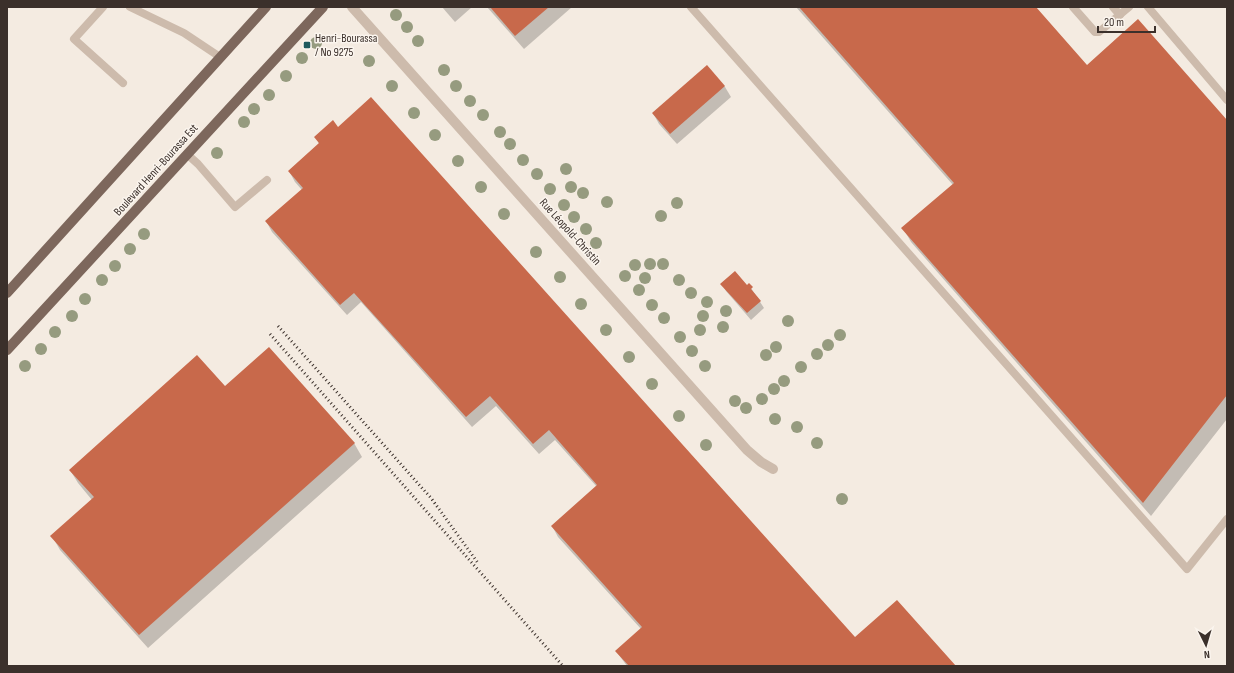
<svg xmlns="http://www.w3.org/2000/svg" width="1234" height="673" viewBox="0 0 1234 673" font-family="'Sofia Sans Condensed',sans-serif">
  <rect width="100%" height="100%" fill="#f4ebe1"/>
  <g fill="#0003">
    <path d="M 442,7 L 472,7 L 455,22 Z"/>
    <path d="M 487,7 L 572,7 L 524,49 Z"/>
    <path d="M 796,7 L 1035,7 L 1087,66 L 1227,121 L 1227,419 L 1151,516 L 911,242 L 903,228 L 953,185 Z"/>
    <path d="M 707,67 L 725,87 L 731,97 L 677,144 L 659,124 L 653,113 Z"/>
    <path d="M 338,128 L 855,639 L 955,666 L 627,666 L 616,651 L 641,629 L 558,537 L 552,526 L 597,487 L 555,440 L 539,454 L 496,406 L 472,427 L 361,302 L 347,315 L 272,232 L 266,221 L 302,190 L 295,182 L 289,171 L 319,144 L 316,137 Z"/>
    <path d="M 722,284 L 747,286 L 749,285 L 764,308 L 751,320 L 726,291 Z"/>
    <path d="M 225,388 L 354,443 L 362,457 L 148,648 L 60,550 L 52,536 L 92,500 L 78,483 L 70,470 Z"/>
  </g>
  <g fill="#c8694b">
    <path d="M 490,7 L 549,7 L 515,36 Z"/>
    <path d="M 799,7 L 1036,7 L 1087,65 L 1138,19 L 1227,120 L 1227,395 L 1143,503 L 901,228 L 954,183 Z"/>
    <path d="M 707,65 L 725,86 L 670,134 L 652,113 Z"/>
    <path d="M 371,97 L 855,637 L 897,600 L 956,666 L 629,666 L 615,651 L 642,627 L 551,526 L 597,485 L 549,430 L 533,444 L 490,396 L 466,417 L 354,293 L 340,305 L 265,221 L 303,188 L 288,171 L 319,143 L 314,137 L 333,120 L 338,127 Z"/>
    <path d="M 735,271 L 747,285 L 749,283 L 753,287 L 751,289 L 761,301 L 747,313 L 720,284 Z"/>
    <path d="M 269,347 L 355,443 L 139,635 L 50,536 L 94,497 L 69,470 L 197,355 L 225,386 Z"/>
  </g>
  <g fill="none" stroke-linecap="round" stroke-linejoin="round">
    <g stroke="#cdbbac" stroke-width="8">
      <path d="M 103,7 L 74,39 L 123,83"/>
      <path d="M 130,7 L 184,33 L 220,57"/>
      <path d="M 691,7 L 1187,569 L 1227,519"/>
      <path d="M 1073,7 L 1095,32 L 1099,32 L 1129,7"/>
      <path d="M 1113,7 L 1120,15"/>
      <path d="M 1148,7 L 1227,100"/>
      <path d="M 188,155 L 198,164 L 235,207 L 267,180"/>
    </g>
    <path stroke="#cdbbac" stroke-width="10" d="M 352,7 L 747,450 L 761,462 L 773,469"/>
    <g stroke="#7d675c" stroke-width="10">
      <path d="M 7,293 L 266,7"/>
      <path d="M 7,350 L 323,7"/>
    </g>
    <g stroke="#3b302b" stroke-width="3" stroke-dasharray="1 3" stroke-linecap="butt">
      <path d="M 278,326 L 431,498 L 478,563"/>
      <path d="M 270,334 L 563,666"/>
    </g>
  </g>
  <g fill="#969b7f">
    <circle cx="396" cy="15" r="6"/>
    <circle cx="407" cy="27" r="6"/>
    <circle cx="418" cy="41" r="6"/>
    <circle cx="316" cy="43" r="6"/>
    <circle cx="302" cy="58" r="6"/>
    <circle cx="369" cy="61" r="6"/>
    <circle cx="444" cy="70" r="6"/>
    <circle cx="286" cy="76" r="6"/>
    <circle cx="392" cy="86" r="6"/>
    <circle cx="456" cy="86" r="6"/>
    <circle cx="269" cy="95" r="6"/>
    <circle cx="470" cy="101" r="6"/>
    <circle cx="254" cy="109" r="6"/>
    <circle cx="414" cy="113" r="6"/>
    <circle cx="483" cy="115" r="6"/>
    <circle cx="244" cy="122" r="6"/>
    <circle cx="500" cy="132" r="6"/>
    <circle cx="435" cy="135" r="6"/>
    <circle cx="510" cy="144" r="6"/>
    <circle cx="217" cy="153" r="6"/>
    <circle cx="523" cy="160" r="6"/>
    <circle cx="458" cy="161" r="6"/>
    <circle cx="566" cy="169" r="6"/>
    <circle cx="537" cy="174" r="6"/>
    <circle cx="481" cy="187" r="6"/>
    <circle cx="571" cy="187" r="6"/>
    <circle cx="550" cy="189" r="6"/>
    <circle cx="583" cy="193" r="6"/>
    <circle cx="607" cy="202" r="6"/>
    <circle cx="677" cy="203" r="6"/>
    <circle cx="564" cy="205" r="6"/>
    <circle cx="504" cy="214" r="6"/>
    <circle cx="661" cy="216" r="6"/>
    <circle cx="574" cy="217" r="6"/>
    <circle cx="586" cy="229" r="6"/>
    <circle cx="144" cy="234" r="6"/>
    <circle cx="596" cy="243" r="6"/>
    <circle cx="130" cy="249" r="6"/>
    <circle cx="536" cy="252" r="6"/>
    <circle cx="650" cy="264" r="6"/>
    <circle cx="663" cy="264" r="6"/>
    <circle cx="635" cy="265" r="6"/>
    <circle cx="115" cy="266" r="6"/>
    <circle cx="625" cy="276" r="6"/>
    <circle cx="560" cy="277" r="6"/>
    <circle cx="645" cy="278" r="6"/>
    <circle cx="102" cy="280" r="6"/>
    <circle cx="679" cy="280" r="6"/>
    <circle cx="639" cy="290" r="6"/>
    <circle cx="691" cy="293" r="6"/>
    <circle cx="85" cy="299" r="6"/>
    <circle cx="707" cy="302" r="6"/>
    <circle cx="581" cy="304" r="6"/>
    <circle cx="652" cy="305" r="6"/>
    <circle cx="726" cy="311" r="6"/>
    <circle cx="72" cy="316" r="6"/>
    <circle cx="703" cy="316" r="6"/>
    <circle cx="664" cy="318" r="6"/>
    <circle cx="788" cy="321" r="6"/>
    <circle cx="723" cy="327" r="6"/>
    <circle cx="606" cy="330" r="6"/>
    <circle cx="700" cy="330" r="6"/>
    <circle cx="55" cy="332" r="6"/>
    <circle cx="840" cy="335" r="6"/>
    <circle cx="680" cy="337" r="6"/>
    <circle cx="828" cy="345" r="6"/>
    <circle cx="776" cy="347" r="6"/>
    <circle cx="41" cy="349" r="6"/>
    <circle cx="692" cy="351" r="6"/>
    <circle cx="817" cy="354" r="6"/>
    <circle cx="766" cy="355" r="6"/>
    <circle cx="629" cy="357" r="6"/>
    <circle cx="25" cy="366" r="6"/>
    <circle cx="705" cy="366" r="6"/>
    <circle cx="801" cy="367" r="6"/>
    <circle cx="784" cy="381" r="6"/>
    <circle cx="652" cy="384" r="6"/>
    <circle cx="774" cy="389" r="6"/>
    <circle cx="762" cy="399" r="6"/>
    <circle cx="735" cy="401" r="6"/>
    <circle cx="746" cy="408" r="6"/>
    <circle cx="679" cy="416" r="6"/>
    <circle cx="775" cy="419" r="6"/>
    <circle cx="797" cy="427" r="6"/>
    <circle cx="817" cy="443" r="6"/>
    <circle cx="706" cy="445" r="6"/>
    <circle cx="842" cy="499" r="6"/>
  </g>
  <rect fill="#1f5a5e" stroke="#fbf5ee" stroke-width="1.5" x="303" y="41" width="8" height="8" rx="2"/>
  <g text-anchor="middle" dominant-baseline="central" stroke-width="3" stroke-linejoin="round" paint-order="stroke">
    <g font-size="12" fill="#3b302b" stroke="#fbf5ee" text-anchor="start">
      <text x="315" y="38">Henri-Bourassa<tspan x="315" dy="14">/ No 9275</tspan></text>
    </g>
    <g font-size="12" fill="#3b302b" stroke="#fbf5ee">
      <text transform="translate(156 170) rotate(-48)">Boulevard Henri-Bourassa Est</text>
      <text transform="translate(570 232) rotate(48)">Rue Léopold-Christin</text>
    </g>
  </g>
  <rect width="1234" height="673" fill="none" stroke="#3b302b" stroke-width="16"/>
  <g transform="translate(1206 645) rotate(175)" stroke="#fbf5ee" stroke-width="3" paint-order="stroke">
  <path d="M0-3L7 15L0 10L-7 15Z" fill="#3b302b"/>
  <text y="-6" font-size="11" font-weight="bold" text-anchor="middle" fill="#3b302b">N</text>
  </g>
  <path d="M1098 26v6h57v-6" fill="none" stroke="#3b302b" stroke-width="2"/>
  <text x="1104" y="26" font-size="12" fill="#3b302b" stroke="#fbf5ee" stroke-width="3" paint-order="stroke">20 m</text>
</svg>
